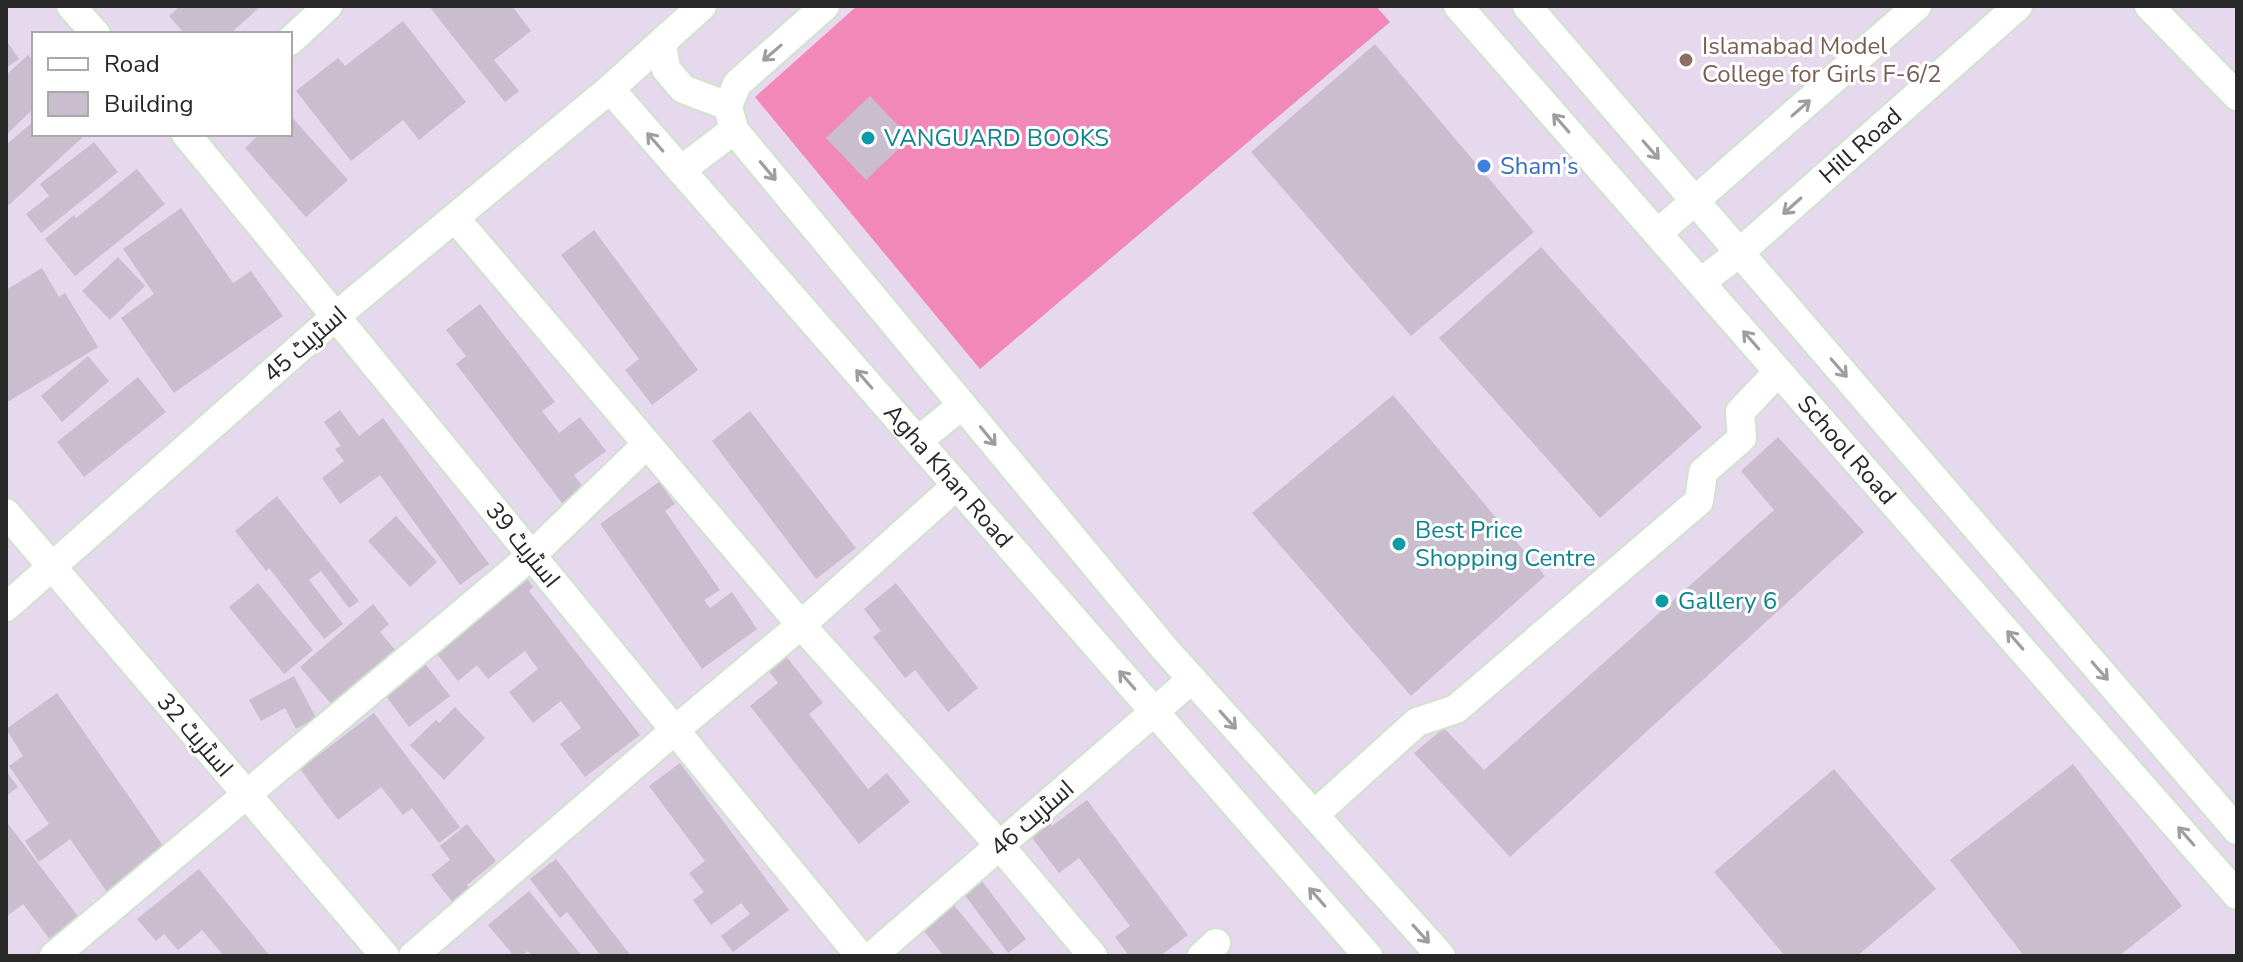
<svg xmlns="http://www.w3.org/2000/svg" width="2243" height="962" viewBox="0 0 2243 962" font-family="'Nunito Sans',Cairo,sans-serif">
  <rect width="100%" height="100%" fill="#e6d8ed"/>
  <path fill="#f288b8" d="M 857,6 L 1376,6 L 1390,22 L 980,369 L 755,97 Z"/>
  <g fill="#cabdce">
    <path d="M 180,6 L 261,6 L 230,34 L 185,34 L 169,16 Z"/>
    <path d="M 435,6 L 512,6 L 531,31 L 494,60 L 519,91 L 505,102 L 431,9 Z"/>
    <path d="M 403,21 L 466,102 L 419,140 L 403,120 L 351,161 L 296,91 L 338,58 L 345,66 Z"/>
    <path d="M 6,40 L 19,59 L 6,68 Z"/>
    <path d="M 1375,44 L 1534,232 L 1411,336 L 1251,152 Z"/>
    <path d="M 28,55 L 34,62 L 34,108 L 6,135 L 6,75 Z"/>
    <path d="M 870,96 L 910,138 L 866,180 L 826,138 Z"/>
    <path d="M 290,115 L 348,180 L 306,217 L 245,148 L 260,134 L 290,134 Z"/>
    <path d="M 34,121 L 34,134 L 86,134 L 9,205 L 6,201 L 6,145 Z"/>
    <path d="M 94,142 L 118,172 L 41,233 L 26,214 L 49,196 L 40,184 Z"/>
    <path d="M 137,169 L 165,204 L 75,276 L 45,239 L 74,215 L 76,218 Z"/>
    <path d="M 181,208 L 233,283 L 251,271 L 283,316 L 174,393 L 121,318 L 154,294 L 123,249 Z"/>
    <path d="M 594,230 L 698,370 L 652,405 L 625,370 L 639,359 L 561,255 Z"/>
    <path d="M 1541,247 L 1702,427 L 1600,518 L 1439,338 Z"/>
    <path d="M 118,257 L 145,286 L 110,320 L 82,291 Z"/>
    <path d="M 42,268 L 59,297 L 65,293 L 98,347 L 6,403 L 6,290 Z"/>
    <path d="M 480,304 L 555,402 L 542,411 L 559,433 L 580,417 L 606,451 L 574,475 L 583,487 L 562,503 L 456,364 L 466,356 L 446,330 Z"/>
    <path d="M 88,356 L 109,381 L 62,422 L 41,396 Z"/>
    <path d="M 138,377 L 166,412 L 84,477 L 57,442 Z"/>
    <path d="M 1393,395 L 1545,576 L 1411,696 L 1252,513 Z"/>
    <path d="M 340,410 L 359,436 L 383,418 L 489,564 L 460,585 L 380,475 L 340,504 L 322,478 L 344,461 L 335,449 L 341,446 L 324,422 Z"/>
    <path d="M 750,411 L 856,548 L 816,579 L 712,441 Z"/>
    <path d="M 1778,437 L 1864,532 L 1510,857 L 1414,753 L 1444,728 L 1484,770 L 1774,510 L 1741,471 Z"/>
    <path d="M 659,482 L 675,504 L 665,511 L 720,590 L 704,600 L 710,608 L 732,592 L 757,629 L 702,669 L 600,524 Z"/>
    <path d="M 277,496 L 359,601 L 349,608 L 321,571 L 309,580 L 343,624 L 324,639 L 269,568 L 266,571 L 235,531 Z"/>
    <path d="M 396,516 L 437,562 L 410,587 L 368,541 Z"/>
    <path d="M 523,573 L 533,587 L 529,591 L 640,735 L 585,777 L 560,744 L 581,728 L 561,701 L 533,723 L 509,692 L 538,669 L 525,651 L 488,679 L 477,665 L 458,681 L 430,645 Z"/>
    <path d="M 258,583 L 313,650 L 284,674 L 229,607 Z"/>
    <path d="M 896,583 L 978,688 L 948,712 L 915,670 L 905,678 L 873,637 L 881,631 L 864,609 Z"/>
    <path d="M 373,604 L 389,624 L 380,632 L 401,657 L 338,712 L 300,667 Z"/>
    <path d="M 782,651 L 823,703 L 809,714 L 868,789 L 887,773 L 910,802 L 859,844 L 750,706 L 778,683 L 764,665 Z"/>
    <path d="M 423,661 L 450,696 L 409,727 L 383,692 Z"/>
    <path d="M 294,676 L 316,718 L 296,729 L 285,708 L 261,721 L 249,700 Z"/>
    <path d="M 57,693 L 166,850 L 107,892 L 70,839 L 39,862 L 25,841 L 49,824 L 9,766 L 23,756 L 6,729 Z"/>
    <path d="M 455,707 L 485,738 L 444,780 L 410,745 L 436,720 L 439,723 Z"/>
    <path d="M 374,713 L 460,827 L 439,843 L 412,808 L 403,815 L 381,787 L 338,820 L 300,769 Z"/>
    <path d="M 680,763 L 789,910 L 733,952 L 721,936 L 750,914 L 741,903 L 711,925 L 693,900 L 704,892 L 689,873 L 705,861 L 649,786 Z"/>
    <path d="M 2073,764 L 2182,906 L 2119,956 L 2024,956 L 1950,860 Z"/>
    <path d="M 1834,769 L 1936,889 L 1857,956 L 1785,956 L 1714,872 Z"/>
    <path d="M 6,771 L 18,787 L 6,796 Z"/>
    <path d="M 1087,800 L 1188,935 L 1160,956 L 1129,956 L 1115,937 L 1130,926 L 1079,858 L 1059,873 L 1030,835 L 1049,821 L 1052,826 Z"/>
    <path d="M 6,821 L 80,919 L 51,941 L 23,904 L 6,917 Z"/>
    <path d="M 467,824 L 496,861 L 467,885 L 471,891 L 454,904 L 431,875 L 450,860 L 440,846 Z"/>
    <path d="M 556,859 L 631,956 L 601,956 L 567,912 L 560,918 L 530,879 Z"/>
    <path d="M 199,869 L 270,956 L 224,956 L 202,930 L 178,950 L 164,934 L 156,941 L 137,919 Z"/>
    <path d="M 982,881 L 1026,939 L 1008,953 L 964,894 Z"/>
    <path d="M 529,891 L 582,956 L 532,956 L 528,951 L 522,956 L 514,956 L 488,925 Z"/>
    <path d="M 953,904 L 996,956 L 944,956 L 923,930 Z"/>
  </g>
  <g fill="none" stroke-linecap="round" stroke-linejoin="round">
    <defs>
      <g id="minor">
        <path d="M 71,6 L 96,34"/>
        <path d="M 825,6 L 737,84 L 728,106 L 734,130 L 1164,648 L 1441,956"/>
        <path id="s1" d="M 1458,6 L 2237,895"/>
        <path d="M 1527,6 L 2237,830"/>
        <path d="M 2149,6 L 2237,96"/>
        <path d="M 290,41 L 328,6"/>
        <path d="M 662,43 L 666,69 L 683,89 L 728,106"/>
        <path id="s2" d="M 610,89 L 1368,956"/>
        <path d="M 186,134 L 860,956"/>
        <path d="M 681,170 L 734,130"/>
        <path d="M 455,218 L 801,625 L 1000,846 L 1093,956"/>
        <path d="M 1658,233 L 1917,6"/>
        <path id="s3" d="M 1701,282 L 1739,253 L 2018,6"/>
        <path d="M 918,441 L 962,405"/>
        <path d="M 6,513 L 385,956"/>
        <path d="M 6,607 L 336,316 L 610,89 L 702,6"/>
        <path d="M 1314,815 L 1417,722 L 1456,709 L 1699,501 L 1703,472 L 1742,438 L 1740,412 L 1778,372"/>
        <path d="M 54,956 L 532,555 L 647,444"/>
        <path d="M 413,956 L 675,730 L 801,625 L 957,485"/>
        <path d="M 872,956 L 1192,679"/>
        <path d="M 1202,956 L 1216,943"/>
      </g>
    </defs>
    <use href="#minor" stroke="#cfe3cd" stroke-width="32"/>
    <use href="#minor" stroke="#fff" stroke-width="28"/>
  </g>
  <defs><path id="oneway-shaft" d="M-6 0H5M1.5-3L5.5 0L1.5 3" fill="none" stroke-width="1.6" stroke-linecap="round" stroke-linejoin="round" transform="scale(2)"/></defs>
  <g stroke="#9e9e9e">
    <use href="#oneway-shaft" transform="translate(772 53) rotate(139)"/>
    <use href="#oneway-shaft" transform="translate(1801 108) rotate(-41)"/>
    <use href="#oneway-shaft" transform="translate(1561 123) rotate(-131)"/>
    <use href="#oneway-shaft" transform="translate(655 142) rotate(-131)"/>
    <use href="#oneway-shaft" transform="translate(1651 150) rotate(49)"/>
    <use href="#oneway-shaft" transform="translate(768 171) rotate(50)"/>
    <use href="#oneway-shaft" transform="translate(1792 206) rotate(138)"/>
    <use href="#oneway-shaft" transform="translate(1751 340) rotate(-131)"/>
    <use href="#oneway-shaft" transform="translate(1839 368) rotate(49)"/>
    <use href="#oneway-shaft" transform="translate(864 379) rotate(-131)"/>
    <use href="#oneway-shaft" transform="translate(988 436) rotate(51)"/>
    <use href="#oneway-shaft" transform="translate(2015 640) rotate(-131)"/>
    <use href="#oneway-shaft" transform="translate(2100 671) rotate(49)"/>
    <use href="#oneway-shaft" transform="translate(1127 680) rotate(-131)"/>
    <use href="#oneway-shaft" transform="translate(1228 720) rotate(48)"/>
    <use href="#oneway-shaft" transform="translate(2186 836) rotate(-131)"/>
    <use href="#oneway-shaft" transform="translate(1317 897) rotate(-131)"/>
    <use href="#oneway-shaft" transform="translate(1421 934) rotate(48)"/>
  </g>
  <circle fill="#8d6e63" stroke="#fff" stroke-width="3" cx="1686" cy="60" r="8"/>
  <g fill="#0f9aa8" stroke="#fff" stroke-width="3">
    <circle cx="868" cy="138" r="8"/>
    <circle cx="1399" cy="544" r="8"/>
    <circle cx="1662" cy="601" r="8"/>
  </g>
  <circle fill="#3f7fe0" stroke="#fff" stroke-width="3" cx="1484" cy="166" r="8"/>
  <g text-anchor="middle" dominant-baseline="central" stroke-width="6" stroke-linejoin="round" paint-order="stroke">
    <g font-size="24" fill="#785e54" stroke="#fff" text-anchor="start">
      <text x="1702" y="46">Islamabad Model<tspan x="1702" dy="28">College for Girls F-6/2</tspan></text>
    </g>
    <g font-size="24" fill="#0d838f" stroke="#fff" text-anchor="start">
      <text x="884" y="138">VANGUARD BOOKS</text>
      <text x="1415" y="530">Best Price<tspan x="1415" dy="28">Shopping Centre</tspan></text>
      <text x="1678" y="601">Gallery 6</text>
    </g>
    <g font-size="24" fill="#282828" stroke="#fff">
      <text stroke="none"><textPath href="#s3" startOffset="210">Hill Road</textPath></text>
      <text transform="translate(305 344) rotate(-41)">اسٹریٹ 45</text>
      <text stroke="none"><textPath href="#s1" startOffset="590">School Road</textPath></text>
      <text stroke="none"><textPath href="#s2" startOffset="514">Agha Khan Road</textPath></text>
      <text transform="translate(523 545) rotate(51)">اسٹریٹ 39</text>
      <text transform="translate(195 735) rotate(49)">اسٹریٹ 32</text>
      <text transform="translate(1032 818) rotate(-41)">اسٹریٹ 46</text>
    </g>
    <g font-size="24" fill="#366cbe" stroke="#fff" text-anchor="start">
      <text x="1500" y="166">Sham's</text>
    </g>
  </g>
  <rect width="2243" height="962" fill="none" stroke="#282828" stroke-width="16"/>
  <rect x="32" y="32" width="260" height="104" fill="#ffffff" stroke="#a9a9a9" stroke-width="2"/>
  <rect x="48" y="58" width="40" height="12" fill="#ffffff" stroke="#a9a9a9" stroke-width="2"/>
  <text x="104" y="72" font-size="24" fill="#282828">Road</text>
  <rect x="48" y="92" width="40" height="24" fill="#cabdce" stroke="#a9a9a9" stroke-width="2"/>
  <text x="104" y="112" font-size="24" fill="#282828">Building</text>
</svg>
